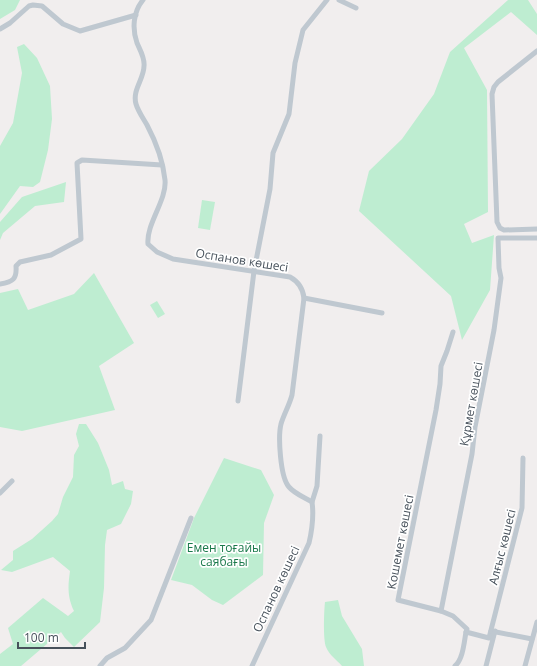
<svg xmlns="http://www.w3.org/2000/svg" width="537" height="666" viewBox="0 0 537 666" font-family="'Open Sans',sans-serif">
  <rect width="100%" height="100%" fill="#f1eeee"/>
  <g fill="#beedd1">
    <path d="M 0,0 L 20,0 L 15,10 L 0,19 Z"/>
    <path d="M 508,0 L 528,0 L 537,14 L 537,35 L 511,12 L 464,48 L 487,90 L 488,212 L 464,224 L 472,243 L 494,235 L 490,290 L 462,340 L 451,296 L 359,211 L 369,171 L 402,139 L 434,94 L 450,52 Z"/>
    <path d="M 24,44 L 37,58 L 50,86 L 52,119 L 48,150 L 40,182 L 33,187 L 20,186 L 0,214 L 0,146 L 13,123 L 22,73 L 17,47 Z"/>
    <path d="M 66,182 L 64,202 L 35,206 L 3,233 L 0,240 L 0,222 L 22,197 Z"/>
    <path d="M 202,200 L 215,202 L 210,230 L 198,228 Z"/>
    <path d="M 94,273 L 134,343 L 99,366 L 115,410 L 22,431 L 0,427 L 0,293 L 18,289 L 28,310 L 74,294 Z"/>
    <path d="M 157,301 L 165,314 L 158,318 L 150,305 Z"/>
    <path d="M 79,424 L 86,424 L 98,443 L 109,470 L 112,485 L 123,481 L 125,489 L 133,491 L 131,504 L 121,524 L 107,530 L 105,545 L 104,588 L 100,622 L 74,647 L 65,638 L 61,632 L 21,666 L 0,666 L 0,654 L 13,644 L 8,628 L 43,598 L 68,616 L 74,611 C 67,596 68,586 70,571 L 53,557 L 12,572 L 1,570 L 13,560 L 13,551 L 32,539 L 52,521 L 58,514 L 63,497 L 73,477 L 74,455 L 79,446 L 76,434 Z"/>
    <path d="M 224,458 L 261,470 L 274,495 L 264,523 L 263,575 L 223,605 L 212,600 L 192,585 L 171,580 L 194,518 Z"/>
    <path d="M 338,600 L 342,616 L 362,649 L 364,666 L 342,666 C 337,660 329,655 326,647 C 323,639 324,610 325,602 Z"/>
  </g>
  <g fill="none" stroke-linecap="round" stroke-linejoin="round">
    <g stroke="#bfc8d0" stroke-width="5">
      <path d="M 143,0 C 133,12 132,29 137,43 C 140,50 145,58 144,66 C 144,79 132,90 136,104 C 138,111 143,118 147,125 C 156,142 163,160 165,180 C 167,200 146,224 148,244 L 157,252 L 173,259 L 290,277 C 299,282 303,289 304,298 L 292,395 C 289,406 284,414 281,424 C 278,436 280,477 289,487 C 295,494 304,497 312,502 C 314,516 312,530 309,543 L 252,666"/>
      <path d="M 339,0 L 356,8"/>
      <path d="M 0,29 L 10,23 L 29,6 L 33,5 L 42,6 L 63,24 L 80,31 L 136,15"/>
      <path d="M 537,51 L 498,82 L 494,87 L 492,94 L 497,222 L 500,228 L 504,230 L 537,229"/>
      <path d="M 0,284 C 13,282 17,279 16,266 L 20,262 L 51,255 L 81,239 L 77,163 L 82,160 L 162,165"/>
      <path d="M 304,298 L 382,313"/>
      <path d="M 453,332 L 447,351 L 441,366 L 440,384 L 436,410 L 398,600 L 441,611 L 453,616 L 467,629 L 466,632 L 489,638 L 522,508 L 523,458"/>
      <path d="M 238,401 L 254,271 L 270,189 L 273,153 L 289,114 L 295,63 L 303,30 L 327,0"/>
      <path d="M 0,493 L 12,481"/>
      <path d="M 312,502 L 317,486 L 320,436"/>
      <path d="M 441,611 L 472,454 L 475,427 L 494,330 L 501,278 L 499,268 L 498,238 L 537,238"/>
      <path d="M 491,631 L 532,639"/>
      <path d="M 100,666 L 107,658 L 125,648 L 151,620 L 191,518"/>
      <path d="M 455,666 C 463,659 464,643 466,632"/>
      <path d="M 486,666 L 495,631"/>
      <path d="M 525,666 L 537,622"/>
    </g>
  </g>
  <g text-anchor="middle" dominant-baseline="central" stroke-width="3.5" stroke-linejoin="round" paint-order="stroke">
    <g font-size="12" fill="#47515b" stroke="#fff">
      <text transform="translate(242 260) rotate(9)">Оспанов көшесі</text>
      <text transform="translate(471 404) rotate(-80)">Құрмет көшесі</text>
      <text transform="translate(400 542) rotate(-79)">Кошемет көшесі</text>
      <text transform="translate(502 547) rotate(-76)">Алғыс көшесі</text>
      <text transform="translate(276 589) rotate(-65)">Оспанов көшесі</text>
    </g>
    <g font-size="12" fill="#1a794b" stroke="#fff">
      <text x="224" y="547">Емен тоғайы<tspan x="224" dy="14">саябағы</tspan></text>
    </g>
  </g>
  <path d="M18 642v6h67v-6" fill="none" stroke="#47515b" stroke-width="2"/>
  <text x="24" y="642" font-size="12" fill="#47515b" stroke="#ffffff" stroke-width="3" paint-order="stroke">100 m</text>
</svg>
